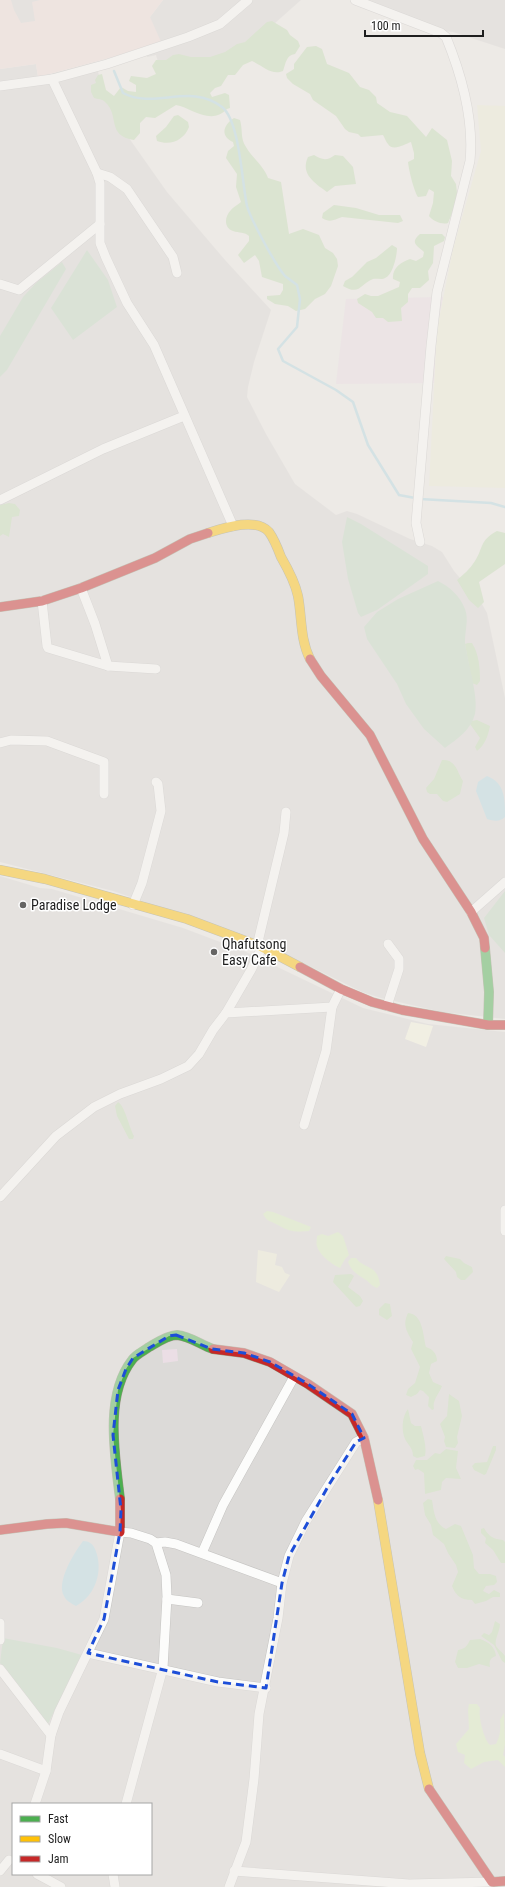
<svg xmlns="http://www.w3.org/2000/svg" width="505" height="1887" viewBox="0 0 505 1887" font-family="'Roboto Condensed',sans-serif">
  <rect width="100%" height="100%" fill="#edeae6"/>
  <g fill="#dcdad8" fill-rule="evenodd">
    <path d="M 163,0 L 301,0 L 248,47 L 161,72 L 156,55 L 147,57 L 145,49 L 150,17 Z"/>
    <path d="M 365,0 L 505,0 L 505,49 L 453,32 L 444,31 Z"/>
    <path d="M 95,62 L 101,82 L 124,131 L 167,192 L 225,260 L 271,310 L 254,362 L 248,387 L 247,397 L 266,434 L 295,484 L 336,515 L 347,511 L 357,514 L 410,539 L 432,546 L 442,552 L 454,571 L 482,604 L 487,613 L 505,698 L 505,1019 L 442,1012 L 381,998 L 362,992 L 281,952 L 145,902 L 113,891 L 0,862 L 0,69 L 36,64 L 38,77 Z"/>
    <path d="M 0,876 L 40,888 L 52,889 L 183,928 L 244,951 L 363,1008 L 428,1024 L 505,1032 L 505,1887 L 0,1887 ZM 13,1804 L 151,1804 L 151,1874 L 13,1874 Z"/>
  </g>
  <path fill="#f0ddda" d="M 0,0 L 163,0 L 150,17 L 162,44 L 38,77 L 36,64 L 0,69 Z"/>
  <g fill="#ebdee5">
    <path d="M 443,297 L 437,329 L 434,383 L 336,384 L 346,299 Z"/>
    <path d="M 177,1349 L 178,1361 L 163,1363 L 162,1350 Z"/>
  </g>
  <path fill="#f7f6e0" d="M 411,1022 L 433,1026 L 426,1047 L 405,1039 Z"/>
  <path fill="#dbdad8" d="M 11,0 L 40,0 L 32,2 L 35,21 L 21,23 L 14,10 Z"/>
  <g fill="#eeeed8">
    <path d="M 477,105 L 505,106 L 505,488 L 429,486 L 437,329 L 453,249 L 481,151 Z"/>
    <path d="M 258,1250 L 277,1254 L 275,1265 L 282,1267 L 285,1273 L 290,1275 L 279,1292 L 256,1282 Z"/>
  </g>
  <g fill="#d9edc1">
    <path d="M 267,1211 L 273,1212 L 311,1227 L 309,1231 C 295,1232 290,1232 278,1225 C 271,1221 267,1222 263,1214 Z"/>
    <path d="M 338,1232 L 343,1236 L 349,1255 L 345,1259 L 340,1268 C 333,1265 319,1255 317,1246 C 316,1244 317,1239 317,1236 L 322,1234 L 328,1236 Z"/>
    <path d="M 351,1258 L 356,1258 C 363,1269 378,1264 380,1285 L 377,1288 C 372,1286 370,1283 366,1280 C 358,1275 352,1272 348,1262 Z"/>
    <path d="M 469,1704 L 477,1704 L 480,1708 C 478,1716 484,1740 490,1745 L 496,1744 C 500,1736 501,1729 500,1720 L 504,1713 L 505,1744 L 503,1755 L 505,1757 L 505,1767 L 498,1760 L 484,1762 L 471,1769 L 464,1763 L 465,1755 L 458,1752 L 456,1744 L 469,1729 L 468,1710 Z"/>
  </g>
  <g fill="#c6ddb8">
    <path d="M 272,21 L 287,30 L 290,35 L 298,41 L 300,46 L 295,54 C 286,55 286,63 283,71 C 272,76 263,66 252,61 L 243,65 L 235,75 L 228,75 L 221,86 L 215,88 L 210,93 L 212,97 L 225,93 L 229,95 L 230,108 L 227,109 C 211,126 192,108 176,105 L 155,118 L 146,117 L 140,123 L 140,133 L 134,140 C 106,136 120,115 105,102 C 103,99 97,99 94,98 L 91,92 L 91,85 L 96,83 L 95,80 L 98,75 L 102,74 L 106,90 L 114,96 L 121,87 L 128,91 L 136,92 L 136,85 L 129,81 L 131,76 L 147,78 L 156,74 L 152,66 L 156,60 L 166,60 L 173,55 L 179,54 L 191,57 L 210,57 L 225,52 L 237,44 L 245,42 L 267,22 Z"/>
    <path d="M 316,46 L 322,49 L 327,64 L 349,73 L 360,87 L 369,90 L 376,97 L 377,103 L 390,112 L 407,116 L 426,137 L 432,128 L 447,140 L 452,161 L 451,176 L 456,184 L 457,193 L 455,206 L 448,223 C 442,225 433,221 429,216 L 433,203 L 434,192 L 429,189 L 426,196 L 418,197 C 414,191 409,171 408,162 L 414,159 L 414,153 L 411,142 C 405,144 393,152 388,144 C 386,142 385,138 383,135 L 361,137 L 358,134 L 349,132 L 345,129 L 336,116 L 313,100 L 310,94 L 293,84 L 287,78 L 286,74 L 294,69 L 294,64 L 307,47 Z"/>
    <path d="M 178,115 L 188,122 L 189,127 C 184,140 171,146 157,141 L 156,136 L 166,127 L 174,116 Z"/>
    <path d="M 234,118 L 240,120 C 243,130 240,138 246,147 C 253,159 263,165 268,178 L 281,182 L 289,234 L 303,229 L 319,235 L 325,248 L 333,253 L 337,259 L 338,266 L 331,286 L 325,294 L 315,299 L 305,309 L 296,311 L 288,306 L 275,304 L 267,299 L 267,296 L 280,295 L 283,290 L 283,284 L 262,277 L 259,261 L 255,255 L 244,263 L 238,255 L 249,241 L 249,236 C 245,232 239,233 233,231 C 224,228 224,217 231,210 C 233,207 238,205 241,202 L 236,187 L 237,174 L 226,158 L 228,151 L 234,146 L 233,142 C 220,136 223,125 234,118 Z"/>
    <path d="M 314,155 C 322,160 327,161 335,155 L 343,156 L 353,167 L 356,184 L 335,186 L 327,192 C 315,183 300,174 308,157 Z"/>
    <path d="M 334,205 L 356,208 L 379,215 L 400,215 L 403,221 L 398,223 L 342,217 C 334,220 330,223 322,218 L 323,213 Z"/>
    <path d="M 420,234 L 442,234 L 445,237 L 444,241 L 434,246 L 433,263 L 428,271 L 429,280 L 420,288 L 412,288 L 408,294 L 408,302 L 401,308 L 402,321 L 388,322 L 383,318 L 376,318 L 372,312 L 358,303 L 357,299 L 365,294 L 371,296 L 378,296 L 399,287 L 400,282 L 393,279 C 392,268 401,262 410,259 L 416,261 L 423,257 L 424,252 C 418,246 409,243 420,234 Z"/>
    <path d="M 392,245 L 397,248 C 397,255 393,275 385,278 C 382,280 377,278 373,279 C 360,284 360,296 343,286 L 345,281 L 352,277 L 367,262 L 376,258 Z"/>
    <path d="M 9,503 L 15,504 L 20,510 L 19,516 L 12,517 L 9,537 L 3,534 L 0,536 L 0,505 Z"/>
    <path d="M 497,531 L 505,533 L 505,564 L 479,582 L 484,602 L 478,608 L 469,600 L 457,580 C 463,575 470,569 475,561 C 484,547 479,541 497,531 Z"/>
    <path d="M 468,643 L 472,643 C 479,654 480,668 480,681 L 477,685 L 472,683 L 465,644 Z"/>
    <path d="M 477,720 L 490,726 C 488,736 485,745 477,751 L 475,747 L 480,738 L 470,724 L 472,721 Z"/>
    <path d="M 442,760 C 456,759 457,772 463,781 L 460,794 L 447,802 L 443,801 L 437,794 L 430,794 L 427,792 L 426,788 L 434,779 Z"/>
    <path d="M 118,1102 C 125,1106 129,1127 134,1136 L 133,1139 L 129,1139 L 117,1116 L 115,1106 Z"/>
    <path d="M 446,1256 L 460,1259 L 464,1263 L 472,1267 L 473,1272 L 465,1280 L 461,1280 L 457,1277 L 456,1272 L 444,1259 Z"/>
    <path d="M 351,1274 L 354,1276 L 348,1287 L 360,1296 L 363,1301 L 360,1306 L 356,1307 L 333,1282 L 335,1275 Z"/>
    <path d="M 385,1303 L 390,1304 L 392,1316 L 387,1320 L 379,1315 L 379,1309 Z"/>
    <path d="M 408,1313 C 423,1314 423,1335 426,1347 C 433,1349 437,1354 437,1361 L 431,1364 L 429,1373 L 433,1382 L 442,1386 C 439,1394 432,1400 434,1409 L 432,1410 L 428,1406 L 429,1397 L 423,1391 L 420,1390 L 417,1394 L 411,1397 L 406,1395 L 408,1389 L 415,1383 L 420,1367 L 411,1349 L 413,1342 C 407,1332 402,1325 408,1313 Z"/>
    <path d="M 449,1394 L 459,1401 L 462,1416 L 457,1437 L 458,1443 L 455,1448 L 446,1447 L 444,1441 L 445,1437 L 440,1424 L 447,1416 Z"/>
    <path d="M 408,1409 L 411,1423 L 415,1426 L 421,1426 C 423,1434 427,1448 425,1456 L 417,1458 L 413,1456 C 413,1448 408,1445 405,1439 C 401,1430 402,1416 408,1409 Z"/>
    <path d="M 493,1446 L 496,1446 L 496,1450 L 486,1474 L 484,1475 L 474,1470 L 472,1466 L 475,1463 L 487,1462 Z"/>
    <path d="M 446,1449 L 458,1451 L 456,1468 L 461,1479 L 446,1478 L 442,1482 L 441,1490 L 425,1494 L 424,1473 L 418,1469 L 415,1470 L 413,1466 L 416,1460 L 427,1460 L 435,1453 L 440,1454 Z"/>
    <path d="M 428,1499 L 432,1500 C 434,1511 434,1523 446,1529 L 455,1524 L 461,1526 L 473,1555 L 474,1568 L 479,1574 L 490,1574 L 496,1576 L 497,1582 L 494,1585 L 486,1586 L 483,1591 L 489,1594 L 494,1590 L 500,1593 L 500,1597 L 493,1597 L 486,1601 L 475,1604 L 472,1600 C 461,1600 456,1596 452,1586 L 458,1572 L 456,1565 L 448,1553 L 444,1544 L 433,1535 L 431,1525 L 425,1515 L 423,1503 Z"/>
    <path d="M 484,1528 C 489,1537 494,1539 503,1540 L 505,1542 L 505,1563 L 501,1563 L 493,1550 L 485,1543 L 486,1538 L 481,1533 L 481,1529 Z"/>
    <path d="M 495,1621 L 500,1624 C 500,1631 494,1640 496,1646 C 498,1649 503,1653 505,1656 L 505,1663 L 502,1661 L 494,1645 L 481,1636 L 484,1633 L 489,1635 L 492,1632 Z"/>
    <path d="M 480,1639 C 489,1642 495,1647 496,1656 C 490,1658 489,1661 490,1667 L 479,1664 L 467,1668 L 458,1668 L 455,1662 L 458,1650 C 465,1649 467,1646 470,1640 Z"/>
  </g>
  <g fill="#c4d9c4">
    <path d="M 87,250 L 108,280 L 117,307 L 73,340 L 51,308 Z"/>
    <path d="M 62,262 L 66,269 L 7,370 L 0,377 L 0,336 L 23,297 L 36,283 Z"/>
    <path d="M 347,517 L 361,524 L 428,566 L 428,574 L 377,610 L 361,617 L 358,613 L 348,579 L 342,542 Z"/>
    <path d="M 438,581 C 450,587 460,596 465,609 C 469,619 465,630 465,642 C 467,662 479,696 475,714 C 471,730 457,739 445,748 L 424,729 L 406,704 L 397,684 L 367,639 L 364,627 L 377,612 L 398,599 Z"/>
    <path d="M 505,891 L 505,953 L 489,935 L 484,918 Z"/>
    <path d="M 3,1638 L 57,1648 L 82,1655 L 47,1726 L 0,1663 Z"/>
  </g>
  <g fill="#b6d9e3">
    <path d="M 487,776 C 505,783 505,799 505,817 C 500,822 494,821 487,819 L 476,791 L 478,782 Z"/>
    <path d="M 83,1541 C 89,1541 93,1544 95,1549 C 104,1570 96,1595 76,1606 C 71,1603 66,1601 64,1596 C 56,1582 74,1553 83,1541 Z"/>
  </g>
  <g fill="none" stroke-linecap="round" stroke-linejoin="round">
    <g stroke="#b6d9e3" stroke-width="2.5">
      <path d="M 114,71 L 123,93 C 155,110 190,82 222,107 C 240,121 242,184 247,206 C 251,220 276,266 285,276 C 289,279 293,282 297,285 L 300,299 L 297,327 L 278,349 L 283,361 L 336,390 L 353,402 L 368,445 L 399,495 L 415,498"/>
      <path d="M 420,499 L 491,503 L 505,507"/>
    </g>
    <defs>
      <g id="street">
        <path d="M 355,0 L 441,33 L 446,37 C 462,76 474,119 470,161 L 437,292 L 431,346 L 416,523 L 420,542"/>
        <path d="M 52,79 L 97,173 L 100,183 L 100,243 L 106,258 L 127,303 L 154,345 L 233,526"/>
        <path d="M 0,86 L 52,79 L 107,64 L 188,37 L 220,24 L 248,0"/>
        <path d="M 97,173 L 110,177 L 127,189 L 173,257 L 177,273"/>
        <path d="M 0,284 L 19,290 L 100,224"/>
        <path d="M 0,500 L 103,449 L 184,416"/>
        <path d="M 81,588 L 95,624 L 108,666 L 156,669"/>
        <path d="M 42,601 L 47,646 L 48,648 L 108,666"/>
        <path d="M 0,743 L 11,740 L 47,741 L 104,762 L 104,794"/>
        <path d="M 133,905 L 142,883 L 161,811 L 158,784 L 156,782"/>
        <path d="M 471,912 L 505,882"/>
        <path d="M 257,946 L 284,833 L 286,812"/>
        <path d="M 387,1006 L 399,969 L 399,959 L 388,944"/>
        <path d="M 226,1013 L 251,970 L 262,947"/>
        <path d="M 304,1125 L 326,1051 L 332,1007"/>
        <path d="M 0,1197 L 56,1136 L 94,1107 L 120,1094 L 161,1079 L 188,1066 L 199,1054 L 213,1030 L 226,1013 L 332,1007 L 341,989"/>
        <path d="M 505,1210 L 505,1231"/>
        <path d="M 156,1543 L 165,1542 L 176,1544 L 282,1583"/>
        <path d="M 202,1553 L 223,1505 L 294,1377"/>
        <path d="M 167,1599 L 198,1603"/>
        <path d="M 0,1623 L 0,1640"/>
        <path d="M 88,1653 L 218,1682 L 266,1688"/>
        <path d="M 0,1669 L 51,1735"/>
        <path d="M 0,1754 L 46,1771"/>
        <path d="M 35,1804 L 46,1771 L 51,1735 L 59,1712 L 104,1619 L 120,1532 L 131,1533 L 150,1539 L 156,1543 L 166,1575 L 167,1597 L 163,1668 L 126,1804"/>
        <path d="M 0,1871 L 9,1860"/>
        <path d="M 234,1871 L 409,1884 L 492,1882"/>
        <path d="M 37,1874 L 61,1887"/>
        <path d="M 113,1874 L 115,1887"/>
        <path d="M 229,1887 L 246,1842 L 254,1779 L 259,1714 L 278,1618 L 282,1583 L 289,1556 L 306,1521 L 356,1442 L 364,1438"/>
      </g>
      <g id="fast">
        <path d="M 485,948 L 489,992 L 488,1025"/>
        <path d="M 120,1499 C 115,1456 104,1396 132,1360 C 136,1354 144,1351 149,1347 C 156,1343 168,1335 177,1335 C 190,1336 201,1345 213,1349"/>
      </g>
      <g id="slow">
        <path d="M 208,533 C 224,528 256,517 269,532 C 274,539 278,549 281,557 C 288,569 295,582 298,596 C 302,617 300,639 310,659"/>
        <path d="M 0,870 L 45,879 L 187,919 L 262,947 L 300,967"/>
        <path d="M 378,1500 L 420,1753 L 429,1789"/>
      </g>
      <g id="jam">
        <path d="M 0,607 L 42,601 L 81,588 L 155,558 L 190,539 L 208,533"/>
        <path d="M 310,659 L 321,676 L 370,735 L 423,839 L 471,912 L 484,938 L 485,948"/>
        <path d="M 300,967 L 341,989 L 372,1002 L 402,1010 L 488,1025 L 505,1025"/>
        <path d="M 213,1349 L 244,1353 L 270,1362 L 308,1384 L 352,1414 L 364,1438 L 378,1500"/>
        <path d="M 0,1530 L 47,1524 L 66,1523 L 120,1532 L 120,1499"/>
        <path d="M 429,1789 L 492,1882 L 505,1881"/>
      </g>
    </defs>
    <use href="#street" stroke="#c5c4c2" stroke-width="10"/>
    <use href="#fast" stroke="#95967d" stroke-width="10"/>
    <use href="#slow" stroke="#95967d" stroke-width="10"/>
    <use href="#jam" stroke="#95967d" stroke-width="10"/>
    <use href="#street" stroke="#fcfcfb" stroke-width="9"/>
    <use href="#fast" stroke="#4caf50" stroke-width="9"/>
    <use href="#slow" stroke="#ffc107" stroke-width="9"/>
    <use href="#jam" stroke="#c62828" stroke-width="9"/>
  </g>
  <path d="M0 0H505V1887H0ZM 176,1335 L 212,1349 L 244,1353 L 270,1362 L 308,1384 L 352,1414 L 364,1438 L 356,1442 L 330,1483 L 289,1556 L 282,1583 L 266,1688 L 218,1682 L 88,1653 L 104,1619 L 120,1532 L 121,1510 L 113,1435 L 118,1390 L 126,1369 L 133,1358 L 169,1336 Z" fill="#edeae6" fill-opacity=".55" fill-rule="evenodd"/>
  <path fill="none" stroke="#1d4ed8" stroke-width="3" stroke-dasharray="8 5" stroke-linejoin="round" d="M 176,1335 L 212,1349 L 244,1353 L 270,1362 L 308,1384 L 352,1414 L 364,1438 L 356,1442 L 330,1483 L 289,1556 L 282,1583 L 266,1688 L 218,1682 L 88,1653 L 104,1619 L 120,1532 L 121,1510 L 113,1435 L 118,1390 L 126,1369 L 133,1358 L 169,1336 Z"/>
  <g fill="#666564" stroke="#fff" stroke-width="1.5">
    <circle cx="23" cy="905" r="4"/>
    <circle cx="214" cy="952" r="4"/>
  </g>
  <g text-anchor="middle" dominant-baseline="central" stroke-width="3" stroke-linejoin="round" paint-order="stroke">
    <g font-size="14" fill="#1e1e1e" stroke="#fff" text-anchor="start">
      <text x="31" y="905">Paradise Lodge</text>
      <text x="222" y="944">Qhafutsong<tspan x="222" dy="16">Easy Cafe</tspan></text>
    </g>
  </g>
  <rect x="12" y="1803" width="140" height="72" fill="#ffffff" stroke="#a5a5a5"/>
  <rect x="20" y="1816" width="20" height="6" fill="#4caf50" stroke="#a5a5a5"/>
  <text x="48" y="1823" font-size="12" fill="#1e1e1e">Fast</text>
  <rect x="20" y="1836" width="20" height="6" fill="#ffc107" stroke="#a5a5a5"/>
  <text x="48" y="1843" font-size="12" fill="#1e1e1e">Slow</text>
  <rect x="20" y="1856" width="20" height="6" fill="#c62828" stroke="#a5a5a5"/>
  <text x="48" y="1863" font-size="12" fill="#1e1e1e">Jam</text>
  <path d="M365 30v6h118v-6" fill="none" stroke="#1e1e1e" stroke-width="2"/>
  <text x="371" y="30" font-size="12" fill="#1e1e1e" stroke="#ffffff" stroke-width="3" paint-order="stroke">100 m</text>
</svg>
